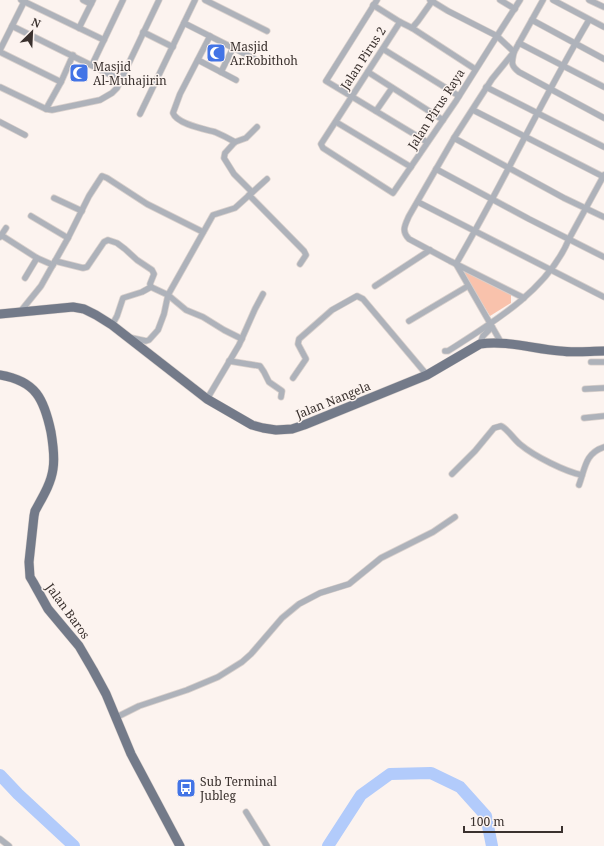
<svg xmlns="http://www.w3.org/2000/svg" width="604" height="846" viewBox="0 0 604 846" font-family="'Noto Serif',serif">
  <rect width="100%" height="100%" fill="#fcf3ef"/>
  <path fill="#f9c2ac" d="M 464,270 L 511,294 L 511,303 L 490,316 L 462,271 Z"/>
  <g fill="none" stroke-linecap="round" stroke-linejoin="round">
    <g stroke="#b2cbfb" stroke-width="12">
      <path d="M 0,775 L 18,794 L 74,846"/>
      <path d="M 328,846 L 361,795 L 390,774 L 431,773 L 460,787 L 486,816 L 492,846"/>
    </g>
    <defs>
      <g id="minor">
        <path d="M 21,0 L 104,40"/>
        <path d="M 83,0 L 91,4"/>
        <path d="M 205,0 L 267,31"/>
        <path d="M 377,0 L 326,81 L 427,142"/>
        <path d="M 430,0 L 448,11 L 497,36 L 520,0"/>
        <path d="M 433,0 L 418,21 L 412,28 L 400,22 L 323,141 L 321,144 L 323,148 L 393,193 L 456,101 L 497,36 L 514,52 C 512,62 510,65 519,72 L 604,118"/>
        <path d="M 500,0 L 515,9"/>
        <path d="M 553,0 L 604,27"/>
        <path d="M 589,0 L 604,7"/>
        <path d="M 373,5 L 400,22"/>
        <path d="M 532,20 L 604,59"/>
        <path d="M 184,23 L 255,59"/>
        <path d="M 12,26 L 121,80"/>
        <path d="M 79,28 L 93,0"/>
        <path d="M 412,28 L 475,69"/>
        <path d="M 143,32 L 173,47"/>
        <path d="M 210,36 L 180,94 L 173,113 C 177,124 204,129 215,132 C 222,135 228,138 235,142"/>
        <path d="M 519,43 L 604,87"/>
        <path d="M 383,49 L 459,96"/>
        <path d="M 0,50 L 25,0"/>
        <path d="M 0,52 L 61,82"/>
        <path d="M 198,60 L 236,80"/>
        <path d="M 92,65 L 123,0"/>
        <path d="M 221,72 L 233,48"/>
        <path d="M 368,72 L 443,120"/>
        <path d="M 0,87 L 46,109 L 52,110 L 100,100 L 112,93 L 117,88 L 159,0"/>
        <path d="M 486,87 L 604,147"/>
        <path d="M 46,109 L 61,82 L 73,55"/>
        <path d="M 473,110 L 604,177"/>
        <path d="M 376,111 L 392,88"/>
        <path d="M 140,114 L 195,0"/>
        <path d="M 0,122 L 25,135"/>
        <path d="M 336,122 L 411,167"/>
        <path d="M 454,138 L 564,198 L 604,217"/>
        <path d="M 436,169 L 529,219 L 604,257"/>
        <path d="M 252,192 L 234,174 L 224,158 L 225,153 L 235,142 L 246,138 L 257,127"/>
        <path d="M 249,195 L 304,251 L 306,255 L 300,264"/>
        <path d="M 54,198 L 82,211"/>
        <path d="M 418,202 L 604,297"/>
        <path d="M 31,216 L 68,238"/>
        <path d="M 1,235 L 37,258 L 53,265"/>
        <path d="M 0,237 L 6,228"/>
        <path d="M 55,261 L 83,268 L 87,267 L 104,242 L 108,240 L 117,243 L 125,249 L 137,260 L 152,270 L 154,274 L 150,284 L 151,287"/>
        <path d="M 25,278 L 37,258"/>
        <path d="M 375,286 L 430,250"/>
        <path d="M 151,287 L 168,295 L 186,310 L 203,317 L 224,330 L 242,339"/>
        <path d="M 524,298 L 450,261 L 409,239 C 401,231 405,225 409,216 L 454,138 L 492,79 L 514,52 L 543,0"/>
        <path d="M 20,312 L 41,286 L 68,238 L 89,196 L 102,176 L 107,178 L 147,204 L 203,232"/>
        <path d="M 409,321 L 468,286"/>
        <path d="M 112,325 L 117,316 L 123,298 L 142,292 L 151,287"/>
        <path d="M 132,338 L 146,341 L 149,340 L 158,330 L 164,314 L 168,295 L 213,215 L 235,208 L 267,179"/>
        <path d="M 480,344 L 483,336 L 492,327"/>
        <path d="M 502,344 L 456,264 C 503,184 542,99 589,20"/>
        <path d="M 445,351 L 448,351 C 492,323 548,290 569,239 L 604,175"/>
        <path d="M 229,361 L 260,366 L 264,372 L 269,382 L 282,391 L 281,397"/>
        <path d="M 591,362 L 604,362"/>
        <path d="M 293,378 L 306,359 L 298,344 L 299,339 L 332,310 L 357,296 L 363,299 L 427,375"/>
        <path d="M 585,389 L 604,388"/>
        <path d="M 207,399 L 239,345 L 255,309 L 263,294"/>
        <path d="M 584,418 L 604,416"/>
        <path d="M 452,474 L 475,451 L 494,428 L 501,426 C 508,429 514,440 521,445 C 534,456 566,472 582,475"/>
        <path d="M 579,485 C 585,469 585,453 604,447"/>
        <path d="M 115,718 L 139,706 L 187,690 L 218,677 L 242,662 L 251,654 L 282,618 L 299,604 L 320,593 L 349,584 L 381,558 L 433,532 L 455,517"/>
        <path d="M 246,812 L 267,846"/>
        <path d="M 0,839 L 9,846"/>
      </g>
      <g id="primary">
        <path d="M 0,314 L 73,307 L 84,309 L 96,315 L 112,325 L 207,399 L 252,425 L 263,428 L 276,430 L 292,429 L 304,425 L 427,375 L 480,344 C 506,340 534,349 560,351 C 575,353 590,351 604,351"/>
        <path d="M 0,375 C 36,381 44,399 51,432 C 53,444 55,457 53,469 C 51,484 42,498 35,511 L 34,516 L 29,562 L 30,577 L 33,582 L 48,609 L 79,646 L 93,670 L 106,694 L 131,754 L 180,846"/>
      </g>
    </defs>
    <use href="#minor" stroke="#d9d0cc" stroke-width="7"/>
    <use href="#primary" stroke="#d9d0cc" stroke-width="10"/>
    <use href="#minor" stroke="#aeb2ba" stroke-width="5.5"/>
    <use href="#primary" stroke="#737a89" stroke-width="9"/>
  </g>
  <defs>
    <symbol id="mosque-square" viewBox="-11 -11 22 22"><rect x="-9" y="-9" width="18" height="18" rx="4" fill="#4374e6" stroke="#fcf3ef"/><path d="M3.5-4.9A6 6 0 1 0 3.5 4.9A5 5 0 1 1 3.5-4.9Z" fill="#fff"/></symbol>
    <symbol id="bus-square" viewBox="-11 -11 22 22"><rect x="-9" y="-9" width="18" height="18" rx="4" fill="#4374e6" stroke="#fcf3ef"/><path d="M-5-6H5V4H4V6H2V4H-2V6H-4V4H-5ZM-3.5-4V0h7V-4ZM-3.5 1.2v1.5H-2V1.2ZM2 1.2v1.5H3.5V1.2Z" fill="#fff"/></symbol>
  </defs>
  <g fill-rule="evenodd">
    <use href="#mosque-square" x="205" y="42" width="22" height="22"/>
    <use href="#mosque-square" x="68" y="62" width="22" height="22"/>
    <use href="#bus-square" x="175" y="777" width="22" height="22"/>
  </g>
  <g text-anchor="middle" dominant-baseline="central" stroke-width="3" stroke-linejoin="round" paint-order="stroke">
    <g font-size="12" fill="#3a312e" stroke="#fcf3ef" text-anchor="start">
      <text x="230" y="46">Masjid<tspan x="230" dy="14">Ar.Robithoh</tspan></text>
      <text x="93" y="66">Masjid<tspan x="93" dy="14">Al-Muhajirin</tspan></text>
      <text x="200" y="781">Sub Terminal<tspan x="200" dy="14">Jubleg</tspan></text>
    </g>
    <g font-size="12" fill="#3a312e" stroke="#fcf3ef">
      <text transform="translate(363 58) rotate(-57)">Jalan Pirus 2</text>
      <text transform="translate(436 109) rotate(-57)">Jalan Pirus Raya</text>
      <text transform="translate(333 400) rotate(-22)">Jalan Nangela</text>
      <text transform="translate(68 611) rotate(54)">Jalan Baros</text>
    </g>
  </g>
  <g transform="translate(32 32) rotate(24)" stroke="#fcf3ef" stroke-width="3" paint-order="stroke">
  <path d="M0-3L7 15L0 10L-7 15Z" fill="#3a312e"/>
  <text y="-6" font-size="11" font-weight="bold" text-anchor="middle" fill="#3a312e">N</text>
  </g>
  <path d="M464 826v6h98v-6" fill="none" stroke="#3a312e" stroke-width="2"/>
  <text x="470" y="826" font-size="12" fill="#3a312e" stroke="#fcf3ef" stroke-width="3" paint-order="stroke">100 m</text>
</svg>
